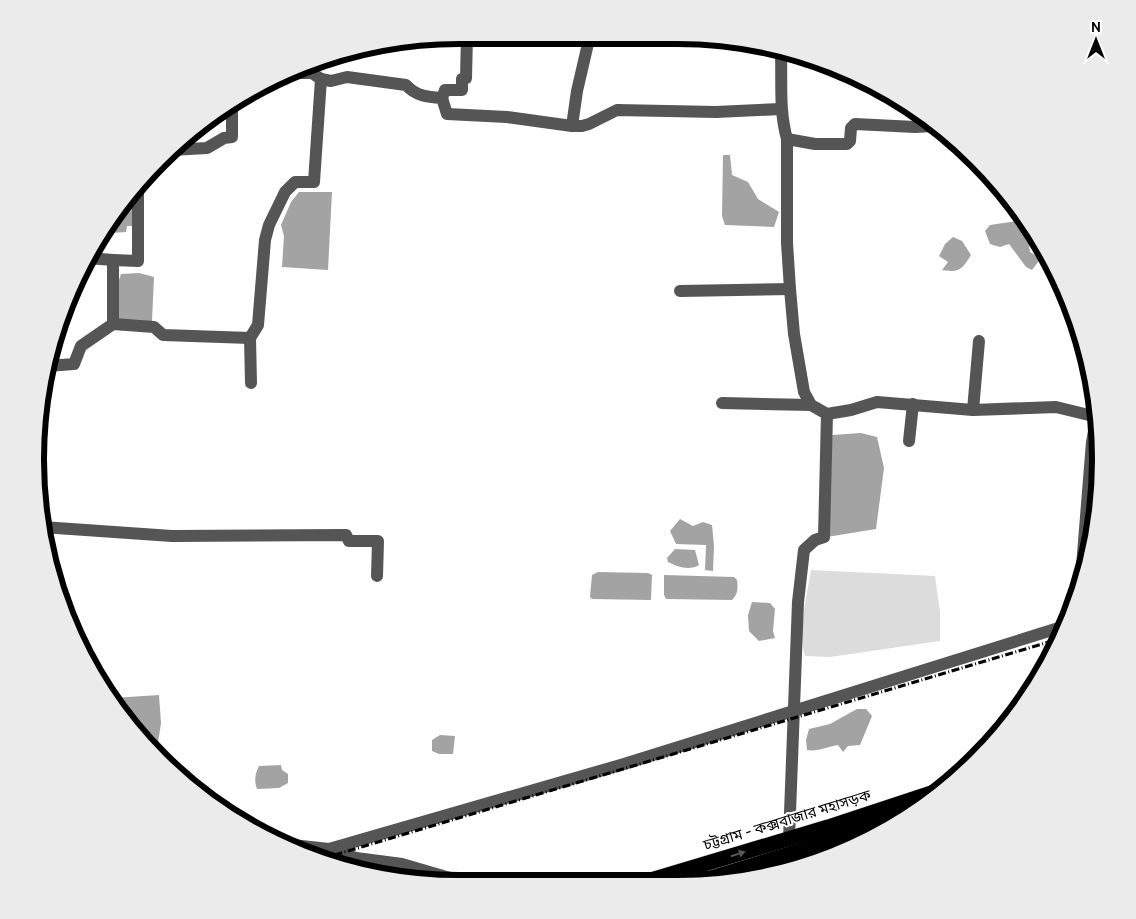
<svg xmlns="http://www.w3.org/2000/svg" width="1136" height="919" viewBox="0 0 1136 919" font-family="Cabin,'Noto Sans Bengali',sans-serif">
  <rect width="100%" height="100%" fill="#fff"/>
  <path fill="#dcdcdc" d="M 811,570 L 935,576 L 940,612 L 940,641 L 830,657 L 805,656 C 798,633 807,593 811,570 Z"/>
  <g fill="#a3a3a3">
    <path d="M 723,155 L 730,155 L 732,175 L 748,182 L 758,199 L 779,212 L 774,227 L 725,225 L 722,216 Z"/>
    <path d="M 299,192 L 332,192 L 328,270 L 282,267 L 284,236 L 281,225 L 291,202 Z"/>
    <path d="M 132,194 L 136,226 L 127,226 L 126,232 L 111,233 L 99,239 Z"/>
    <path d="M 1024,218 L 1035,236 L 1028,239 L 1030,252 L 1041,258 L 1032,270 L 1026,267 L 1009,244 L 1000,247 L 990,244 L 985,231 L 990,225 L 1017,221 Z"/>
    <path d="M 953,237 L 962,241 L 971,255 C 962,269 960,273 942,270 L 948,262 L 939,256 L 945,244 Z"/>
    <path d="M 139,273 L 154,277 L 152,321 L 119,321 L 119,280 L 121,274 Z"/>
    <path d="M 861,433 L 877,437 L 884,468 L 876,529 L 827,537 L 832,435 Z"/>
    <path d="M 680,519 L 693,526 L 703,522 L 712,525 L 714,546 L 713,571 L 705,570 L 706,545 L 676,544 L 670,531 Z"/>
    <path d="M 675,549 L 695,550 L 699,565 C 689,571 678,567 668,562 L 667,558 Z"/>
    <path d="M 598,572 L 648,573 L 652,575 L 651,600 L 592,599 L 590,597 L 592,575 Z"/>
    <path d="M 664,575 L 734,577 L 737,580 C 738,588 738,594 732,600 L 666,599 L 664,595 Z"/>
    <path d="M 752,602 L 770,603 L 775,609 L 773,631 L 775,638 L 759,641 L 749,631 L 748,615 Z"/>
    <path d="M 159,695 L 161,723 L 158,743 L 144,743 L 113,698 Z"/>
    <path d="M 857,709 L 866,709 L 872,716 L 860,745 L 848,746 L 843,752 L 838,745 C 826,747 818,752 807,750 L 806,740 L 809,729 L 830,724 Z"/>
    <path d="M 440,735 L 455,736 L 453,754 L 439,754 L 432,751 L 432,740 Z"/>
    <path d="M 281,765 L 282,770 L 288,774 L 288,783 L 279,788 L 257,789 C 254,780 255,774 259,766 Z"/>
  </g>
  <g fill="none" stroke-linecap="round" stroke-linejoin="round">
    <defs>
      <g id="highway">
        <path d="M 641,883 L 828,827 L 943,789"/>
        <path d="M 695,883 L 796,852 L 910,812"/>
      </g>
    </defs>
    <use href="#highway" stroke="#dbdbdb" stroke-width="16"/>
    <g stroke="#555" stroke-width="12">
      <path d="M 781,54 C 782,83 779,111 787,139 L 787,243 L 790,289 L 794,334 L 804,392 L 811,405 L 827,414 L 851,410 L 877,402 L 973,410 L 1056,407 L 1097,417"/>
      <path d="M 293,73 L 312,73 L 321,79 L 331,81 L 347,77 L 406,85 C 416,96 427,97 442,98 L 447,114 L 507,117 L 572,126 L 582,126 L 589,124 L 617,110 L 716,112 L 781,109"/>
      <path d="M 442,98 L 445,90 L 462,90 L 462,79 L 466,78 L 467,35"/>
      <path d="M 572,126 L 577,91 L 590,35"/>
      <path d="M 787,139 L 815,144 L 847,144 L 850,141 L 851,128 L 855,124 L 915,127 L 934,126"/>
      <path d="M 171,150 L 207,148 L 224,138 L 232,137 L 232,103"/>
      <path d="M 87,258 L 113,260"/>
      <path d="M 680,291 L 790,289"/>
      <path d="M 113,324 L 113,260 L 138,261 L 138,188"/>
      <path d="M 250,338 L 251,383"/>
      <path d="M 47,366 L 74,364 L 81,346 L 113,324 L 154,327 L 163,335 L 250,338 L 258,325 L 265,240 L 269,225 L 285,192 L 295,182 L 314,182 L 321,79"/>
      <path d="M 722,403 L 811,405"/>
      <path d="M 973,410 L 979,341"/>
      <path d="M 909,441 L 913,404"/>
      <path d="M 39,502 L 42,404"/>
      <path d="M 42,527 L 172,536 L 346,535 L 349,541 L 378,541 L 377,576"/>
      <path d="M 1080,591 L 1092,442 L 1097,415"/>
      <path d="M 789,839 L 798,602 L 804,550 L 815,540 L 824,537 L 827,414"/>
      <path d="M 283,844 L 329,849 L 356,858 L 402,864 L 467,883"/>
      <path d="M 329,849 L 624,764 L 1065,626"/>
    </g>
    <use href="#highway" stroke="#000" stroke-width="15"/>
    <path stroke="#000" stroke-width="3" stroke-dasharray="8 2.5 1 2.5" stroke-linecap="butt" d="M 321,859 L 1059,639"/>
  </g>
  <defs><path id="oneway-solid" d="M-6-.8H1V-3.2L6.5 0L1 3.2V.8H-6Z" transform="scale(1.25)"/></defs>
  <use fill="#595959" href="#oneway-solid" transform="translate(738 854) rotate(-17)"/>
  <g text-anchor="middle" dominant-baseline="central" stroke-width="4" stroke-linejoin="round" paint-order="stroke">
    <g font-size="15" fill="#000" stroke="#fff">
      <text transform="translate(787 820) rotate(-17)">চট্টগ্রাম - কক্সবাজার মহাসড়ক</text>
    </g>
  </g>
  <path d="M0 0H1136V919H0ZM459 44H677A415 415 0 0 1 1092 459V460A415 415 0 0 1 677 875H459A415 415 0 0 1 44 460V459A415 415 0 0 1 459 44Z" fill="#ebebeb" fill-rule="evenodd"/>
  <path fill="none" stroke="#000" stroke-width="6" d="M459 44H677A415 415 0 0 1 1092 459V460A415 415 0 0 1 677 875H459A415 415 0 0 1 44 460V459A415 415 0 0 1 459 44Z"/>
  <g transform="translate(1096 40)" stroke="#ffffff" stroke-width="4" paint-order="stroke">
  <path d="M0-4L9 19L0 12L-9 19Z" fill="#000000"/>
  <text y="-8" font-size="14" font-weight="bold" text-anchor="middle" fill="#000000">N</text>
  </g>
</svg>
